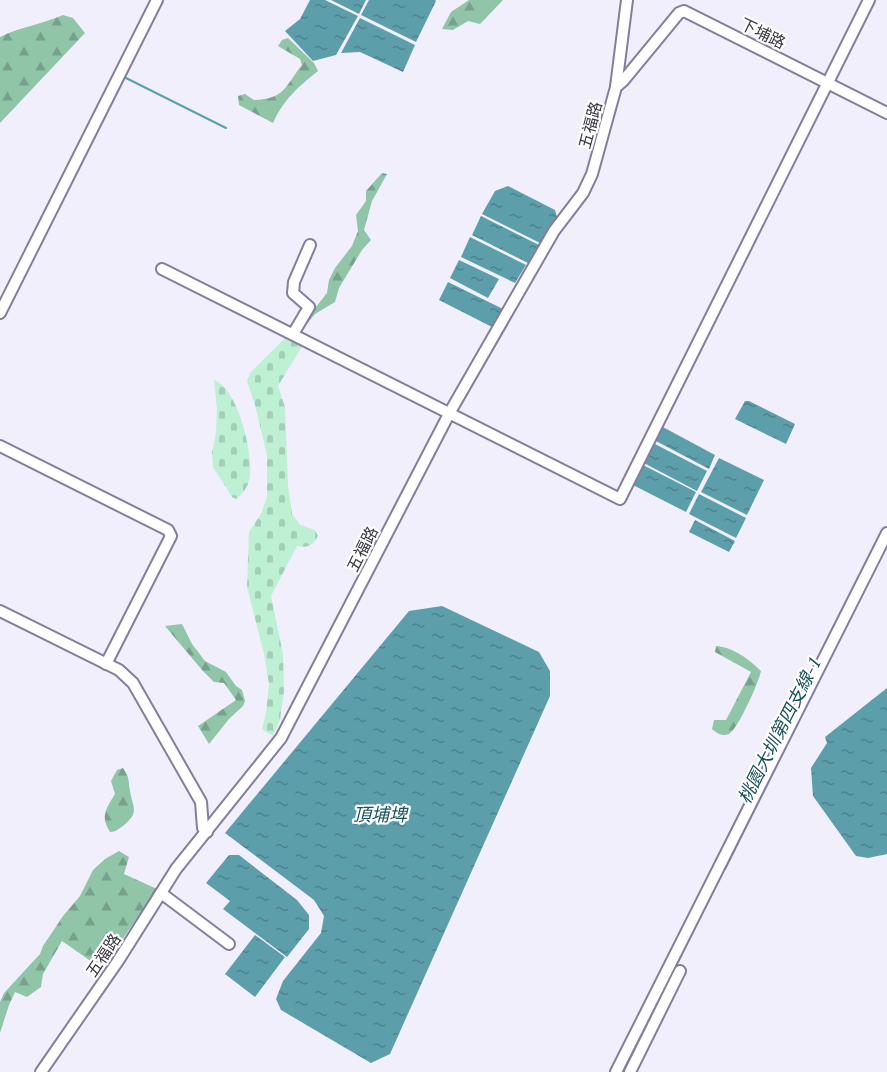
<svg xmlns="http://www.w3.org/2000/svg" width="887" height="1072" viewBox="0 0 887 1072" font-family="'PT Serif','Noto Sans TC',serif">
  <defs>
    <pattern id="forest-firs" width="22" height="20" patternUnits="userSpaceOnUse" patternTransform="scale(1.5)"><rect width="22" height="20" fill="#90c5a8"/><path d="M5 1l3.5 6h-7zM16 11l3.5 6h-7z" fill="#77a18a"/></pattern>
    <pattern id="cemetery-stones" width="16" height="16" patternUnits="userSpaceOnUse" patternTransform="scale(1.5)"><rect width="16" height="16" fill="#bef0d4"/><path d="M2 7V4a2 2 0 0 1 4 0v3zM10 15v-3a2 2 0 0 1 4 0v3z" fill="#a4ceb7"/></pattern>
    <pattern id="water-ripples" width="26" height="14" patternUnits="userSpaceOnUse" patternTransform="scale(1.5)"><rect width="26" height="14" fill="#5c9fab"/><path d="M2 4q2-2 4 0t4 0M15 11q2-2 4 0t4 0" fill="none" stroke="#4d828d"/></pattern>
  </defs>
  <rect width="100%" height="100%" fill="#f2effd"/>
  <g fill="url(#forest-firs)">
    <path d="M 469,0 L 503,0 L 480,24 L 468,21 L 453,30 L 442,29 L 451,12 Z"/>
    <path d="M 63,15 L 73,18 L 85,33 L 0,123 L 0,37 C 20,27 43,24 63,15 Z"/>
    <path d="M 288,38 L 314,63 L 318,71 C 297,88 284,99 273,123 L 239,105 L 238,96 L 245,94 L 254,100 C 285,99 285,86 302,65 L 300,59 L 278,46 L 282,40 Z"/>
    <path d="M 382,173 L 387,174 L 372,201 L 364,230 L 371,240 L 362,250 L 339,288 L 335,302 L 315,314 L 307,324 L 304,322 L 327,293 L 329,280 L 335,268 L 352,246 L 358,231 L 356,215 L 366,201 L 366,191 Z"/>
    <path d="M 182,624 L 192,644 L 205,661 L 226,672 L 236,686 L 242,690 L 245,701 L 243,706 L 229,719 L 209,744 L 198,726 L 236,700 L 224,683 L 214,682 L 202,670 L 165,626 Z"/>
    <path d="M 716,646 C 733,647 750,660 761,671 C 759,682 738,729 729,734 C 722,737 717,733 712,729 L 714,720 L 726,720 L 751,672 L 715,652 Z"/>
    <path d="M 123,768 C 130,779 128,779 130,791 C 133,809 140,812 123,826 C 118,829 116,832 110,832 C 100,816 106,809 115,794 L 111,781 L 117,770 Z"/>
    <path d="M 119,851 L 129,857 L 124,874 L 157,889 L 102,969 L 62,941 L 43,974 L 41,987 L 27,997 L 15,992 L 9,1005 L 0,1033 L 0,1002 L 4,993 L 40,954 L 43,946 L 63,916 L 80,896 L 93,870 L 105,859 Z"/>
  </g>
  <g fill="url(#cemetery-stones)">
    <path d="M 286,337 L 303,345 L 278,386 L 285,407 L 288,485 L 292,514 L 300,525 L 315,530 L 318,536 C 313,546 308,548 297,546 L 271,596 L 283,654 L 284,691 L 280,720 L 273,736 L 262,729 L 266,712 L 269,684 L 264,654 L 247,587 L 249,532 L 261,514 L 267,497 L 267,455 L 255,405 L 247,381 L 250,373 Z"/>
    <path d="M 214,380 C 238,388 253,453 250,475 C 249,485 244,493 236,499 L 232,497 L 213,467 L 212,453 L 216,433 L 217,409 Z"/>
  </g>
  <g fill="url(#water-ripples)">
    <path d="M 310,0 L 325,0 L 358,16 L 336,55 L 313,61 L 285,31 L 300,19 Z"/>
    <path d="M 331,0 L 366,0 L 359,14 Z"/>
    <path d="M 369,0 L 435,0 L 436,1 L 416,42 L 361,15 Z"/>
    <path d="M 360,18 L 415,45 L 403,72 L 360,52 L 341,53 Z"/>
    <path d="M 508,186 L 555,210 L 557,217 L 540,243 L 482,214 L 495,191 Z"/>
    <path d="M 481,216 L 539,245 L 528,263 L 472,235 Z"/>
    <path d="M 470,237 L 526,265 L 515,283 L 461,257 Z"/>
    <path d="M 459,260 L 499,279 L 488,298 L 450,278 Z"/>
    <path d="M 448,282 L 503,309 L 492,327 L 439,300 Z"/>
    <path d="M 745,401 L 749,401 L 795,424 L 786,444 L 735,419 Z"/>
    <path d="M 661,426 L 715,455 L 709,469 L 654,440 Z"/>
    <path d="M 653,443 L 707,471 L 697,491 L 642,462 Z"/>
    <path d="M 719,458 L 764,480 L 747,515 L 701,492 Z"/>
    <path d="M 641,464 L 696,492 L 686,512 L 631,484 Z"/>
    <path d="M 699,494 L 746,518 L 736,538 L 689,514 Z"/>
    <path d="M 695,520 L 735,541 L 729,552 L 689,532 Z"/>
    <path d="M 442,606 L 539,652 L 550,671 L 550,696 L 390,1054 L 371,1063 L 281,1010 L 276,999 L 283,981 L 321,933 L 324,916 L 314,900 L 225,833 L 409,611 Z"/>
    <path d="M 887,688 L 887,854 L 868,858 L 856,856 L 813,796 L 811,768 L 827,743 L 825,737 Z"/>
    <path d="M 229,855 L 239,855 L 297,900 L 309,915 L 309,929 L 287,957 L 223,909 L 230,901 L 206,883 Z"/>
    <path d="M 255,935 L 285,957 L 255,997 L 225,974 Z"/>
  </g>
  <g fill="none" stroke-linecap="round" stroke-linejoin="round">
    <g stroke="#5c9fab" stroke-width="2">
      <path d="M 122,76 L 226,128"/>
      <path d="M 725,869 L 785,748"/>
      <path d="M 623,1072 L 721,875"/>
    </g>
    <defs>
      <g id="minor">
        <path d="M 616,87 L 623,81 L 679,13 L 684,11 L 887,113"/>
        <path d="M 162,269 L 620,499 L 869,0"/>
        <path d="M 0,313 L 157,0"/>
        <path d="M 293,334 L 309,307 L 293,293 L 294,282 L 310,245"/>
        <path d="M 0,446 L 168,530 L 171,536 L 106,664"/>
        <path d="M 0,611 L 119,670 L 133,683 L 201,802 L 203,828 L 207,832"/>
        <path d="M 161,893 L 229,944"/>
        <path d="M 41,1072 L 118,961 L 176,869 L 281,738 L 450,412 L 554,231 L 583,193 L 592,174 L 616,87 L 627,0"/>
        <path d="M 616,1072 L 887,533"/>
        <path d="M 630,1072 L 680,971"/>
      </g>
    </defs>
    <use href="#minor" stroke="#857d9c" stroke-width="14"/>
    <use href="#minor" stroke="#fff" stroke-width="10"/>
  </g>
  <g text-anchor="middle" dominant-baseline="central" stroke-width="4.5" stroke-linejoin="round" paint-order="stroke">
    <g font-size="16" fill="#393643" stroke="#fefefe">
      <text transform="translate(763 33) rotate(26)">下埔路</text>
      <text transform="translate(590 125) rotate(-75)">五福路</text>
      <text transform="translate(362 549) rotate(-63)">五福路</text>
      <text transform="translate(103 955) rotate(-56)">五福路</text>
    </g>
    <g font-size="18" font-style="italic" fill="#19535c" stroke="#fefefe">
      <text transform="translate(779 730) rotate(-63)">桃園大圳第四支線-1</text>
      <text x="380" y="814">頂埔埤</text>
    </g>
  </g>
</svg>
